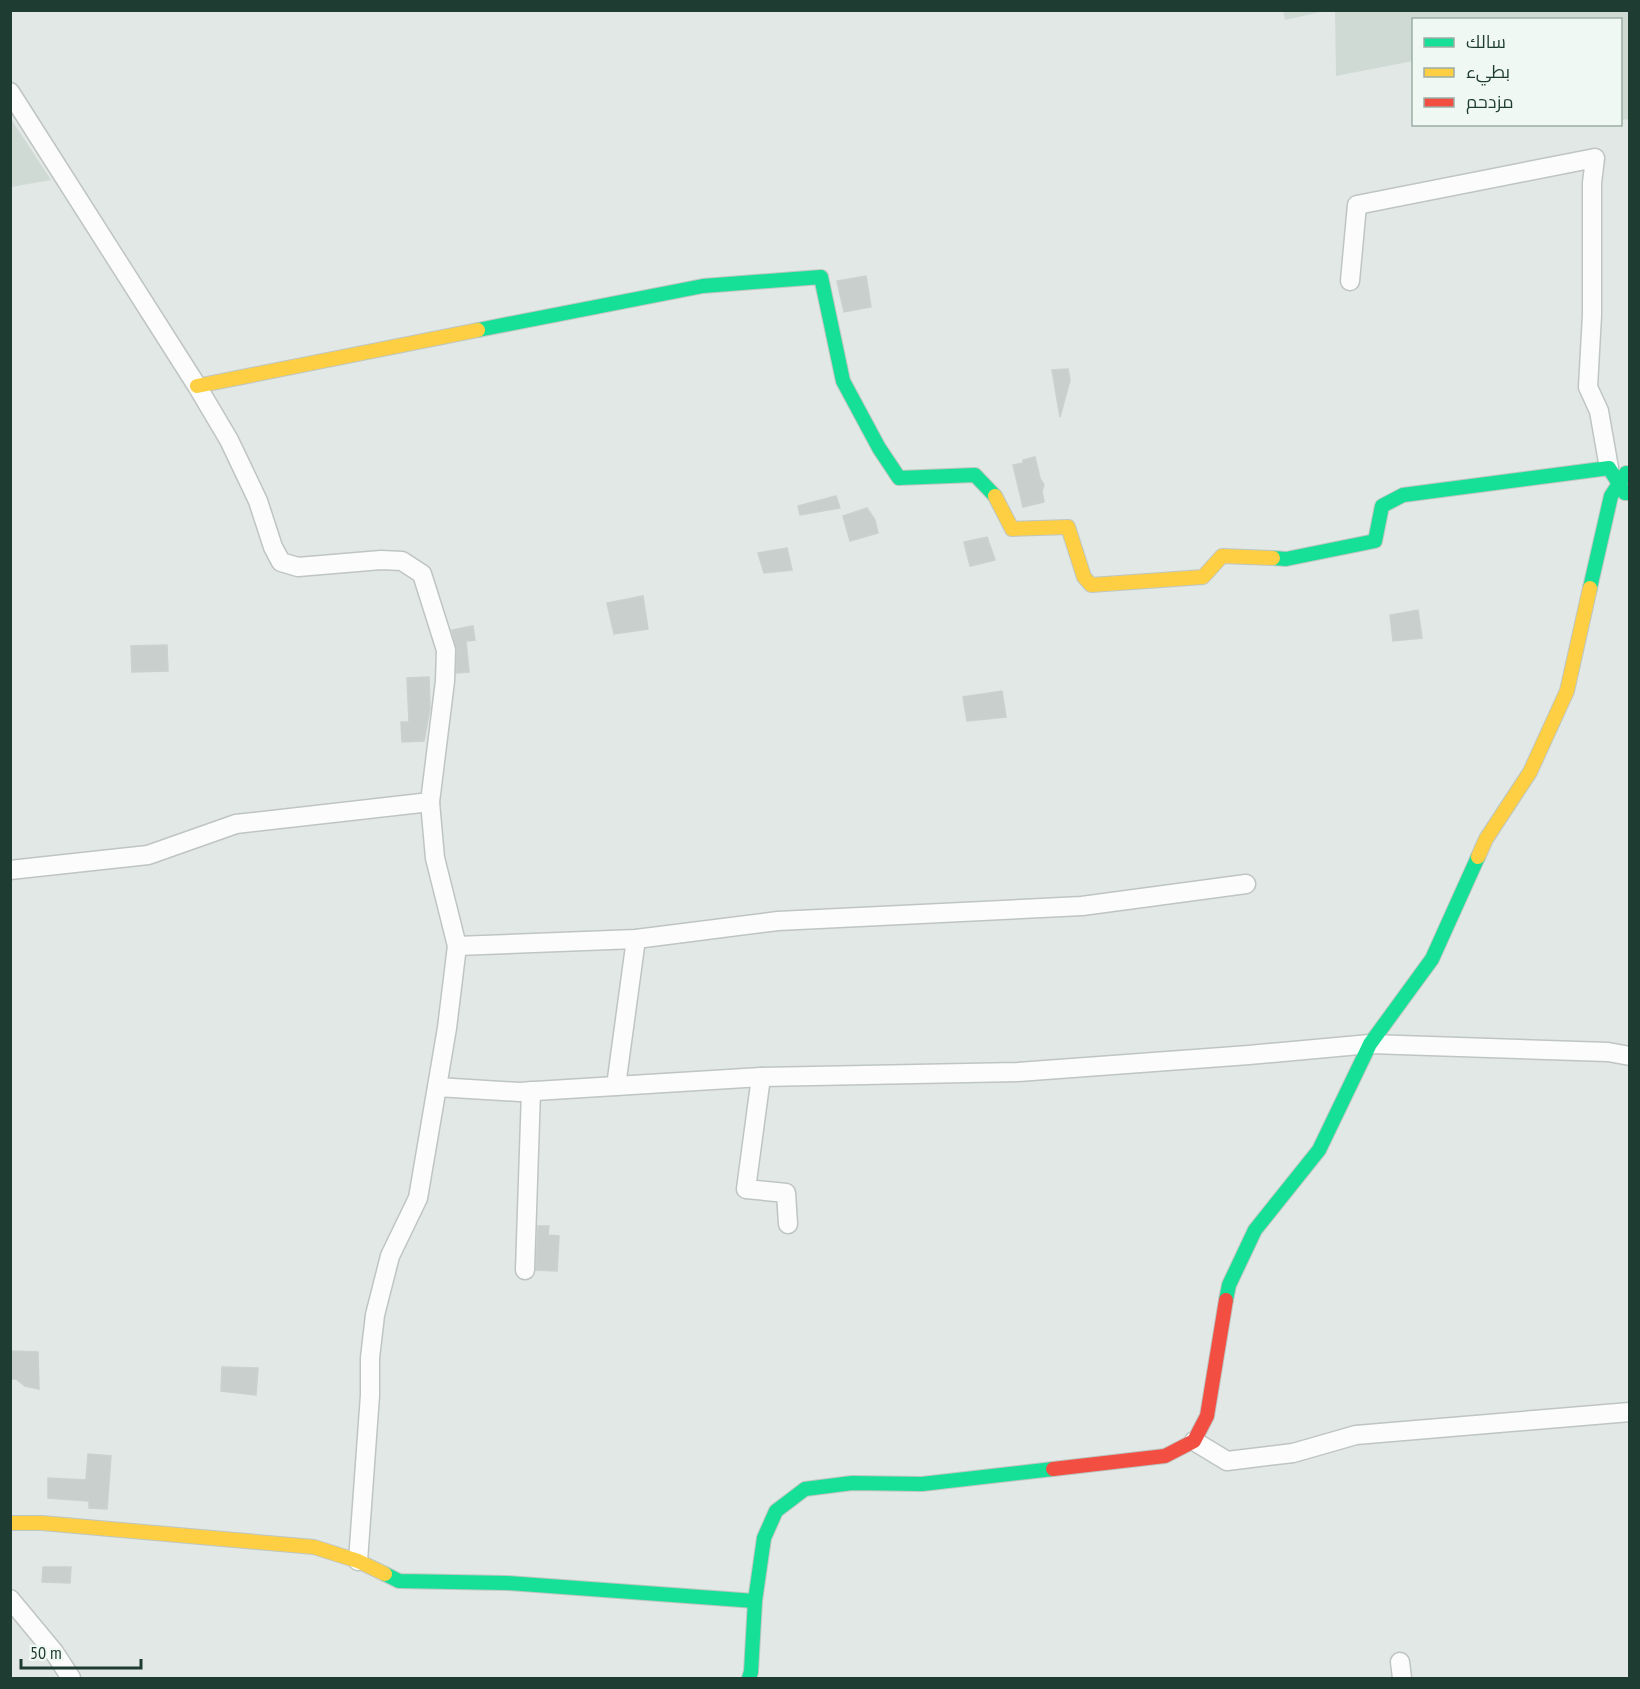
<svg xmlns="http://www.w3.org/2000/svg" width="1640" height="1689" viewBox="0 0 1640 1689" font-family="'PT Sans Narrow',Cairo,sans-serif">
  <rect width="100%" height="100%" fill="#e2e8e5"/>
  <g fill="#cfdad5">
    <path d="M 1283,11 L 1283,10 L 1325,11 L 1285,20 Z"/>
    <path d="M 1335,11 L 1629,11 L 1629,119 L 1621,120 L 1620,20 L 1414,20 L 1413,61 L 1336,76 Z"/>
    <path d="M 10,119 L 11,119 L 51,180 L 11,187 Z"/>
  </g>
  <g fill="#c9cfcc" stroke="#cbd1ce" stroke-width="1.5">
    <path d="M 866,276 L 871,307 L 844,312 L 837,281 Z"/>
    <path d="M 1068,369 L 1070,380 L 1060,417 L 1052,370 Z"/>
    <path d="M 1035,457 L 1040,478 L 1044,485 L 1042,491 L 1044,502 L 1023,507 L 1013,465 L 1023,463 L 1023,460 Z"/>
    <path d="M 836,496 L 840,508 L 800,515 L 798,506 Z"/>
    <path d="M 867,508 L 875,520 L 878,533 L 850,541 L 843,516 Z"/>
    <path d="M 987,537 L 995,560 L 970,566 L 964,542 Z"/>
    <path d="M 787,548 L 792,570 L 764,573 L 758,553 Z"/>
    <path d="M 643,596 L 648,629 L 614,634 L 607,603 Z"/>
    <path d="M 1418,610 L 1422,638 L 1393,641 L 1390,615 Z"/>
    <path d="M 473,626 L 475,640 L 466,641 L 469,672 L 456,673 L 457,650 L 452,630 Z"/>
    <path d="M 167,645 L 168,671 L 132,672 L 131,646 Z"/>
    <path d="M 429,677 L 430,708 L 424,741 L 402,742 L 401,722 L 409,722 L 407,678 Z"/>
    <path d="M 1002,691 L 1006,717 L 967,721 L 963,697 Z"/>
    <path d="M 538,1226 L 549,1226 L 548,1235 L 559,1236 L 557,1271 L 536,1270 Z"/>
    <path d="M 10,1351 L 38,1352 L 39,1389 L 25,1386 L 16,1379 L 10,1379 Z"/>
    <path d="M 222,1367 L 258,1368 L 256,1395 L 221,1391 Z"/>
    <path d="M 88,1454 L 111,1456 L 107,1509 L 89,1508 L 89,1501 L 48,1498 L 48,1478 L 86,1480 Z"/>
    <path d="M 43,1567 L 71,1567 L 70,1583 L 42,1582 Z"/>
  </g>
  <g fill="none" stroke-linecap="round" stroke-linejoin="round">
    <defs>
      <g id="street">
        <path d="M 10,92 L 197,386 L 229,440 L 258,501 L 273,547 L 281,562 L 298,567 L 381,560 L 402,561 L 422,574 L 446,650 L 445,681 L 430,802 L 236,824 L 148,855 L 10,870"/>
        <path d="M 1350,281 L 1357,205 L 1595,158 L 1592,183 L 1592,315 L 1588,387 L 1599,411 L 1609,468"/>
        <path d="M 430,802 L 435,858 L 457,946 L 636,939 L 778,921 L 1082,906 L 1246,884"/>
        <path d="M 761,1077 L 746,1189 L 786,1193 L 788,1224"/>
        <path d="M 616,1086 L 636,939"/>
        <path d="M 437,1087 L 519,1092 L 761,1077 L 1018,1072 L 1249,1055 L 1370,1044 L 1608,1052 L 1630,1056"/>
        <path d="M 525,1270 L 531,1091"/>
        <path d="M 1194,1441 L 1227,1461 L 1293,1453 L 1356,1435 L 1630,1412"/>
        <path d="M 358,1561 L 370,1395 L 370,1358 L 375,1315 L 390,1256 L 418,1198 L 447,1028 L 457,946"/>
        <path d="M 10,1599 L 54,1652 L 71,1678"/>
        <path d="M 1400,1662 L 1402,1678"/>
      </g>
      <g id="fast">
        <path d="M 478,330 L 703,286 L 821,277 L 843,381 L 879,448 L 899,478 L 975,475 L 995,496"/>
        <path d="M 1273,558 L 1286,559 L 1375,541 L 1382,506 L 1403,495 L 1609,468 L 1625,493 L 1630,493"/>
        <path d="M 1590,588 L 1611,496 L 1626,473"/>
        <path d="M 1226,1300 L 1229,1285 L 1255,1230 L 1319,1150 L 1370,1044 L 1432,959 L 1478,857"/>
        <path d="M 385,1574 L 399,1581 L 507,1583 L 755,1601"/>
        <path d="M 749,1678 L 751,1672 L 755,1601 L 764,1538 L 776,1511 L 805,1489 L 852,1483 L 922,1484 L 1053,1469"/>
      </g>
      <g id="slow">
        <path d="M 197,386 L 478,330"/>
        <path d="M 995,496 L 1012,529 L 1068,527 L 1084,577 L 1091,585 L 1203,577 L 1222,556 L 1273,558"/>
        <path d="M 1478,857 L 1486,839 L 1530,772 L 1567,691 L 1590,588"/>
        <path d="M 10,1523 L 42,1523 L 314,1547 L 358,1561 L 385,1574"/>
      </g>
      <path id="jam" d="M 1053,1469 L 1165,1456 L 1194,1441 L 1207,1416 L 1226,1300"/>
    </defs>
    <use href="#street" stroke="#bfc5c2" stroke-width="21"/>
    <use href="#fast" stroke="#bdc6c2" stroke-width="16"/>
    <use href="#slow" stroke="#bdc6c2" stroke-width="16"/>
    <use href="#jam" stroke="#bdc6c2" stroke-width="16"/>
    <use href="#street" stroke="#fbfcfb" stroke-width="18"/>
    <use href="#fast" stroke="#16e098" stroke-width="14"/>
    <use href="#slow" stroke="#ffcf43" stroke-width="14"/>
    <use href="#jam" stroke="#f24e42" stroke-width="14"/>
  </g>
  <rect width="1640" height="1689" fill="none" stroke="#1f3c33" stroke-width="24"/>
  <rect x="1412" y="18" width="210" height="108" fill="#f0f8f3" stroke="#9cada6" stroke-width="1.5"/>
  <rect x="1424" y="38" width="30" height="9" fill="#16e098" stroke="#9cada6" stroke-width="1.5"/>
  <text x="1466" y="48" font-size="18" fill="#1f3c33">سالك</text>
  <rect x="1424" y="68" width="30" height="9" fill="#ffcf43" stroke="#9cada6" stroke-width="1.5"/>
  <text x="1466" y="78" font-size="18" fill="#1f3c33">بطيء</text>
  <rect x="1424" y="98" width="30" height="9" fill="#f24e42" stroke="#9cada6" stroke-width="1.5"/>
  <text x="1466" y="108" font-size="18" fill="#1f3c33">مزدحم</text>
  <path d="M21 1659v9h120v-9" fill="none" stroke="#1f3c33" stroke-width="3"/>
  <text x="30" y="1659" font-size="18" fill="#1f3c33" stroke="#f0f8f3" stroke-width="4.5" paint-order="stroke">50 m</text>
</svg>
